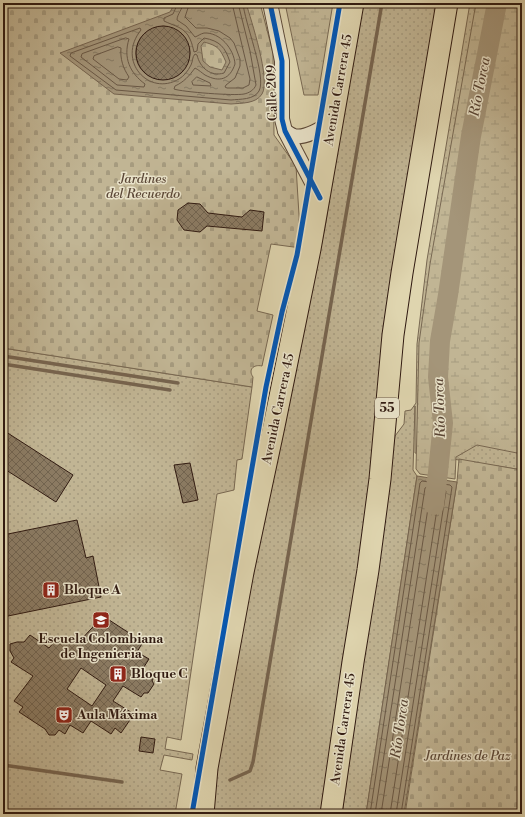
<svg xmlns="http://www.w3.org/2000/svg" width="525" height="817" viewBox="0 0 525 817" font-family="'Libre Bodoni',serif">
  <defs>
    <pattern id="green-dots" width="8" height="8" patternUnits="userSpaceOnUse"><rect width="8" height="8" fill="#c1b594"/><path d="M2 2h.1M6 6h.1" fill="none" stroke="#a69b7f" stroke-width="1.8" stroke-linecap="round"/></pattern>
    <pattern id="wetland-marsh" width="20" height="14" patternUnits="userSpaceOnUse"><rect width="20" height="14" fill="#c1b594"/><path d="M1 5h8M5 5V1M11 12h8M15 12V8" fill="none" stroke="#a69b7f"/></pattern>
    <pattern id="cemetery-stones" width="16" height="16" patternUnits="userSpaceOnUse"><rect width="16" height="16" fill="#c1b594"/><path d="M2 7V4a2 2 0 0 1 4 0v3zM10 15v-3a2 2 0 0 1 4 0v3z" fill="#a69b7f"/></pattern>
    <pattern id="water-ripples" width="26" height="14" patternUnits="userSpaceOnUse"><rect width="26" height="14" fill="#a49579"/><path d="M2 4q2-2 4 0t4 0M15 11q2-2 4 0t4 0" fill="none" stroke="#867962"/></pattern>
    <pattern id="building-cross-hatch" width="8" height="8" patternUnits="userSpaceOnUse"><rect width="8" height="8" fill="#8b7b63"/><path d="M0 0l8 8M0 8l8-8" fill="none" stroke="#726450"/></pattern>
  </defs>
  <rect width="100%" height="100%" fill="#dfd5af"/>
  <filter id="stains"><feTurbulence type="fractalNoise" baseFrequency=".005" numOctaves="4"/><feColorMatrix values="0 0 0 0 .2 0 0 0 0 .09 0 0 0 0 .02 0 0 0 .5 -.17"/></filter>
  <radialGradient id="worn" r=".72"><stop offset=".6" stop-color="#630" stop-opacity="0"/><stop offset="1" stop-color="#630" stop-opacity=".3"/></radialGradient>
  <g fill="url(#green-dots)" stroke="#786852">
    <path d="M 362,3 L 439,3 L 373,448 L 365,528 L 321,814 L 211,814 L 213,787 L 248,590 L 275,472 L 325,227 Z"/>
    <path d="M 470,3 L 522,3 L 522,470 L 415,453 L 415,406 L 413,470 L 417,476 L 366,814 L 342,814 L 395,436 L 404,424 L 405,411 L 411,410 L 416,403 L 417,344 L 427,260 Z"/>
    <path d="M 3,348 L 252,387 L 242,459 L 237,460 L 234,490 L 217,494 L 181,740 L 167,737 L 165,749 L 193,754 L 192,760 L 164,755 L 160,770 L 182,774 L 175,814 L 3,814 Z"/>
  </g>
  <g fill="url(#wetland-marsh)" stroke="#786852">
    <path d="M 285,3 L 333,3 L 318,95 L 304,95 Z"/>
    <path d="M 476,3 L 522,3 L 522,454 L 477,445 L 456,457 L 455,479 L 420,474 L 416,469 L 419,343 L 430,264 Z"/>
  </g>
  <g fill="url(#cemetery-stones)" stroke="#786852">
    <path d="M 3,3 L 260,3 L 273,53 L 274,135 L 296,166 L 301,248 L 271,244 L 257,311 L 273,315 L 262,366 C 253,364 248,370 253,377 L 252,387 L 3,348 Z"/>
    <path d="M 459,459 L 522,470 L 522,814 L 405,814 L 457,482 Z"/>
  </g>
  <g fill="url(#water-ripples)" stroke="#76644f" fill-rule="evenodd">
    <path d="M 175,3 L 246,3 C 251,20 271,80 262,94 C 256,104 241,103 231,104 L 114,94 L 60,53 L 170,12 ZM 164,26 C 185,31 198,50 184,69 C 179,76 171,79 163,79 C 130,80 123,31 164,26 ZM 204,42 C 219,46 220,49 226,62 L 222,70 L 210,67 L 203,61 L 201,46 Z"/>
    <path d="M 417,476 L 457,482 L 404,814 L 366,814 Z"/>
  </g>
  <g fill="none" stroke-linecap="round" stroke-linejoin="round">
    <g stroke="#6a5845" stroke-width="1">
      <path d="M 178,3 L 173,14 L 164,18 L 164,21 C 174,26 185,27 190,39 C 192,43 193,48 194,52 L 197,51 L 198,44 L 204,38 C 220,41 225,47 230,62 L 224,73 C 211,77 200,68 197,55 L 195,54 C 192,57 193,61 191,65 C 188,71 184,76 179,79 C 149,97 116,61 141,30 L 140,28 L 71,53 L 70,56 L 116,90 L 231,100 C 240,99 254,100 259,91 C 267,77 244,21 243,3"/>
      <path d="M 183,3 C 183,9 177,14 177,20 L 186,26 L 195,37 C 198,36 200,34 204,33 C 220,32 234,49 235,64 C 230,79 220,83 205,75 C 202,73 199,70 195,68 C 189,76 184,82 175,86 L 174,89 C 182,92 235,96 244,94 C 249,93 254,90 256,85 L 250,51 L 238,3"/>
      <path d="M 189,3 L 188,8 L 185,17 L 196,28 L 207,28 L 219,31 L 230,38 L 234,43 L 240,59 L 240,66 L 235,78 L 226,85 L 225,87 L 227,88 L 243,88 L 249,85 L 250,79 L 232,3"/>
      <path d="M 126,38 L 129,39 C 123,58 130,73 145,84 L 144,87 L 117,85 L 81,57 L 82,54 Z"/>
      <path d="M 118,47 L 121,48 C 120,59 123,68 129,77 L 127,80 L 119,79 L 93,59 L 94,56 Z"/>
      <path d="M 197,77 L 210,83 L 211,86 L 193,85 L 192,82 Z"/>
      <path d="M 370,814 L 420,483 L 422,481 L 450,485 L 452,487 L 401,814"/>
      <path d="M 375,814 L 425,488 L 427,487 L 444,489 L 446,491 L 396,814"/>
      <path d="M 381,814 L 430,495 L 432,493 L 438,494 L 439,496 L 390,814"/>
    </g>
    <g stroke="#76644f" stroke-width="3.5">
      <path d="M 3,356 L 178,383"/>
      <path d="M 3,364 L 170,390"/>
      <path d="M 3,765 L 122,782"/>
      <path d="M 230,780 L 250,771 L 253,762 L 382,3"/>
    </g>
    <path stroke="#a49579" stroke-width="20" d="M 434,505 L 438,472 L 443,423 L 438,377 L 440,341 L 448,295 L 471,136 L 497,3"/>
  </g>
  <g fill="url(#building-cross-hatch)" stroke="#301a11" fill-rule="evenodd">
    <circle cx="163" cy="53" r="27"/>
    <path d="M 188,203 L 200,204 L 208,213 L 242,217 L 250,210 L 264,212 L 262,231 L 207,226 L 200,232 L 184,230 L 177,220 L 178,210 Z"/>
    <path d="M 3,430 L 73,475 L 56,502 L 3,468 Z"/>
    <path d="M 190,463 L 198,500 L 183,503 L 174,465 Z"/>
    <path d="M 77,520 L 86,558 L 93,556 L 101,597 L 3,617 L 3,535 Z"/>
    <path d="M 103,616 L 143,642 L 137,652 L 149,659 L 142,670 L 154,677 L 152,681 L 154,684 L 148,693 L 144,693 L 141,697 L 123,686 L 113,701 L 134,714 L 121,733 L 115,728 L 111,734 L 91,721 L 83,733 L 70,725 L 65,734 L 59,730 L 55,735 L 49,735 L 45,729 L 19,712 L 23,707 L 14,701 L 33,676 L 11,662 L 14,658 L 10,651 L 10,644 L 17,642 L 24,642 L 30,635 L 49,648 L 55,641 L 70,638 L 78,643 ZM 81,668 L 106,685 L 92,706 L 67,689 Z"/>
    <path d="M 141,737 L 155,739 L 153,753 L 139,751 Z"/>
  </g>
  <g fill="none" stroke-linecap="round" stroke-linejoin="round">
    <defs>
      <g id="minor">
        <path d="M 270,3 L 282,61 L 282,119 L 285,131 L 320,198"/>
        <path d="M 285,131 C 288,133 291,135 294,136 C 305,139 324,127 333,121"/>
      </g>
      <g id="highway">
        <path d="M 203,814 L 207,768 L 243,572 L 274,426 L 310,249 L 353,3"/>
        <path d="M 331,814 L 353,662 L 368,570 L 380,479 L 393,335 L 402,273 L 447,3"/>
      </g>
    </defs>
    <use href="#minor" stroke="#5c4938" stroke-width="16"/>
    <use href="#highway" stroke="#301a11" stroke-width="23"/>
    <use href="#minor" stroke="#eae4cb" stroke-width="14"/>
    <use href="#highway" stroke="#dfd5af" stroke-width="21"/>
    <defs>
      <g id="cycleway">
        <path d="M 270,3 L 282,61 L 282,119 L 285,131 L 320,198"/>
        <path d="M 192,814 L 266,387 L 282,312 L 297,255 L 340,3"/>
      </g>
    </defs>
    <use href="#cycleway" stroke="#eae4cb" stroke-width="8"/>
    <use href="#cycleway" stroke="#0057b8" stroke-width="5"/>
  </g>
  <defs>
    <symbol id="building-square" viewBox="-11 -11 22 22"><rect x="-9" y="-9" width="18" height="18" rx="4" fill="#8f2418" stroke="#eae4cb"/><path d="M-4-6H4V6H1V3H-1V6H-4ZM-2.5-4.3h1.7v1.8h-1.7ZM.8-4.3h1.7v1.8H.8ZM-2.5-1h1.7V.8h-1.7ZM.8-1h1.7V.8H.8Z" fill="#fff"/></symbol>
    <symbol id="university-square" viewBox="-11 -11 22 22"><rect x="-9" y="-9" width="18" height="18" rx="4" fill="#8f2418" stroke="#eae4cb"/><path d="M0-5L7-2L0 1L-7-2ZM-4 1L0 2.5L4 1V4Q0 6-4 4Z" fill="#fff"/></symbol>
    <symbol id="theatre-square" viewBox="-11 -11 22 22"><rect x="-9" y="-9" width="18" height="18" rx="4" fill="#8f2418" stroke="#eae4cb"/><path d="M-5-5.5Q0-4 5-5.5V0Q5 5 0 6Q-5 5-5 0ZM-3.3-2.5H-1v1.5H-3.3ZM1-2.5H3.3v1.5H1ZM-2.8 1Q0 5.5 2.8 1Z" fill="#fff"/></symbol>
  </defs>
  <g fill-rule="evenodd">
    <use href="#building-square" x="41" y="580" width="20" height="20"/>
    <use href="#university-square" x="91" y="610" width="20" height="20"/>
    <use href="#building-square" x="108" y="664" width="20" height="20"/>
    <use href="#theatre-square" x="54" y="705" width="20" height="20"/>
  </g>
  <g text-anchor="middle" dominant-baseline="central" stroke-width="3" stroke-linejoin="round" paint-order="stroke">
    <rect fill="#eae4cb" stroke="#685749" stroke-width="1" x="375" y="398" width="24" height="20" rx="3"/>
    <g font-size="12" font-weight="bold" fill="#301a11">
      <text x="387" y="408">55</text>
    </g>
    <g font-size="13" fill="#301a11" stroke="#eae4cb">
      <text transform="translate(338 90) rotate(-80)">Avenida Carrera 45</text>
      <text transform="translate(272 93) rotate(-92)">Calle 209</text>
      <text transform="translate(278 409) rotate(-78)">Avenida Carrera 45</text>
      <text transform="translate(343 729) rotate(-82)">Avenida Carrera 45</text>
    </g>
    <g font-size="13" font-style="italic" fill="#5c4838" stroke="#eae4cb">
      <text x="143" y="179">Jardines<tspan x="143" dy="15">del Recuerdo</tspan></text>
      <text x="468" y="756">Jardines de Paz</text>
    </g>
    <g font-size="13" font-weight="bold" fill="#301a11" stroke="#eae4cb" text-anchor="start">
      <text x="64" y="590">Bloque A</text>
      <text x="101" y="639" text-anchor="middle">Escuela Colombiana<tspan x="101" dy="15">de Ingenieria</tspan></text>
      <text x="131" y="674">Bloque C</text>
      <text x="77" y="715">Aula Máxima</text>
    </g>
    <g font-size="14" font-style="italic" fill="#594535" stroke="#eae4cb">
      <text transform="translate(480 87) rotate(-79)">Río Torca</text>
      <text transform="translate(440 408) rotate(-92)">Río Torca</text>
      <text transform="translate(400 729) rotate(-82)">Río Torca</text>
    </g>
  </g>
  <rect width="525" height="817" fill="none" stroke="#dfd5af" stroke-width="16"/>
  <rect x="4" y="4" width="517" height="809" fill="none" stroke="#301a11" stroke-width="2"/>
  <rect x="8" y="8" width="509" height="801" fill="none" stroke="#301a11"/>
  <rect width="100%" height="100%" filter="url(#stains)"/>
  <rect width="100%" height="100%" fill="url(#worn)"/>
</svg>
